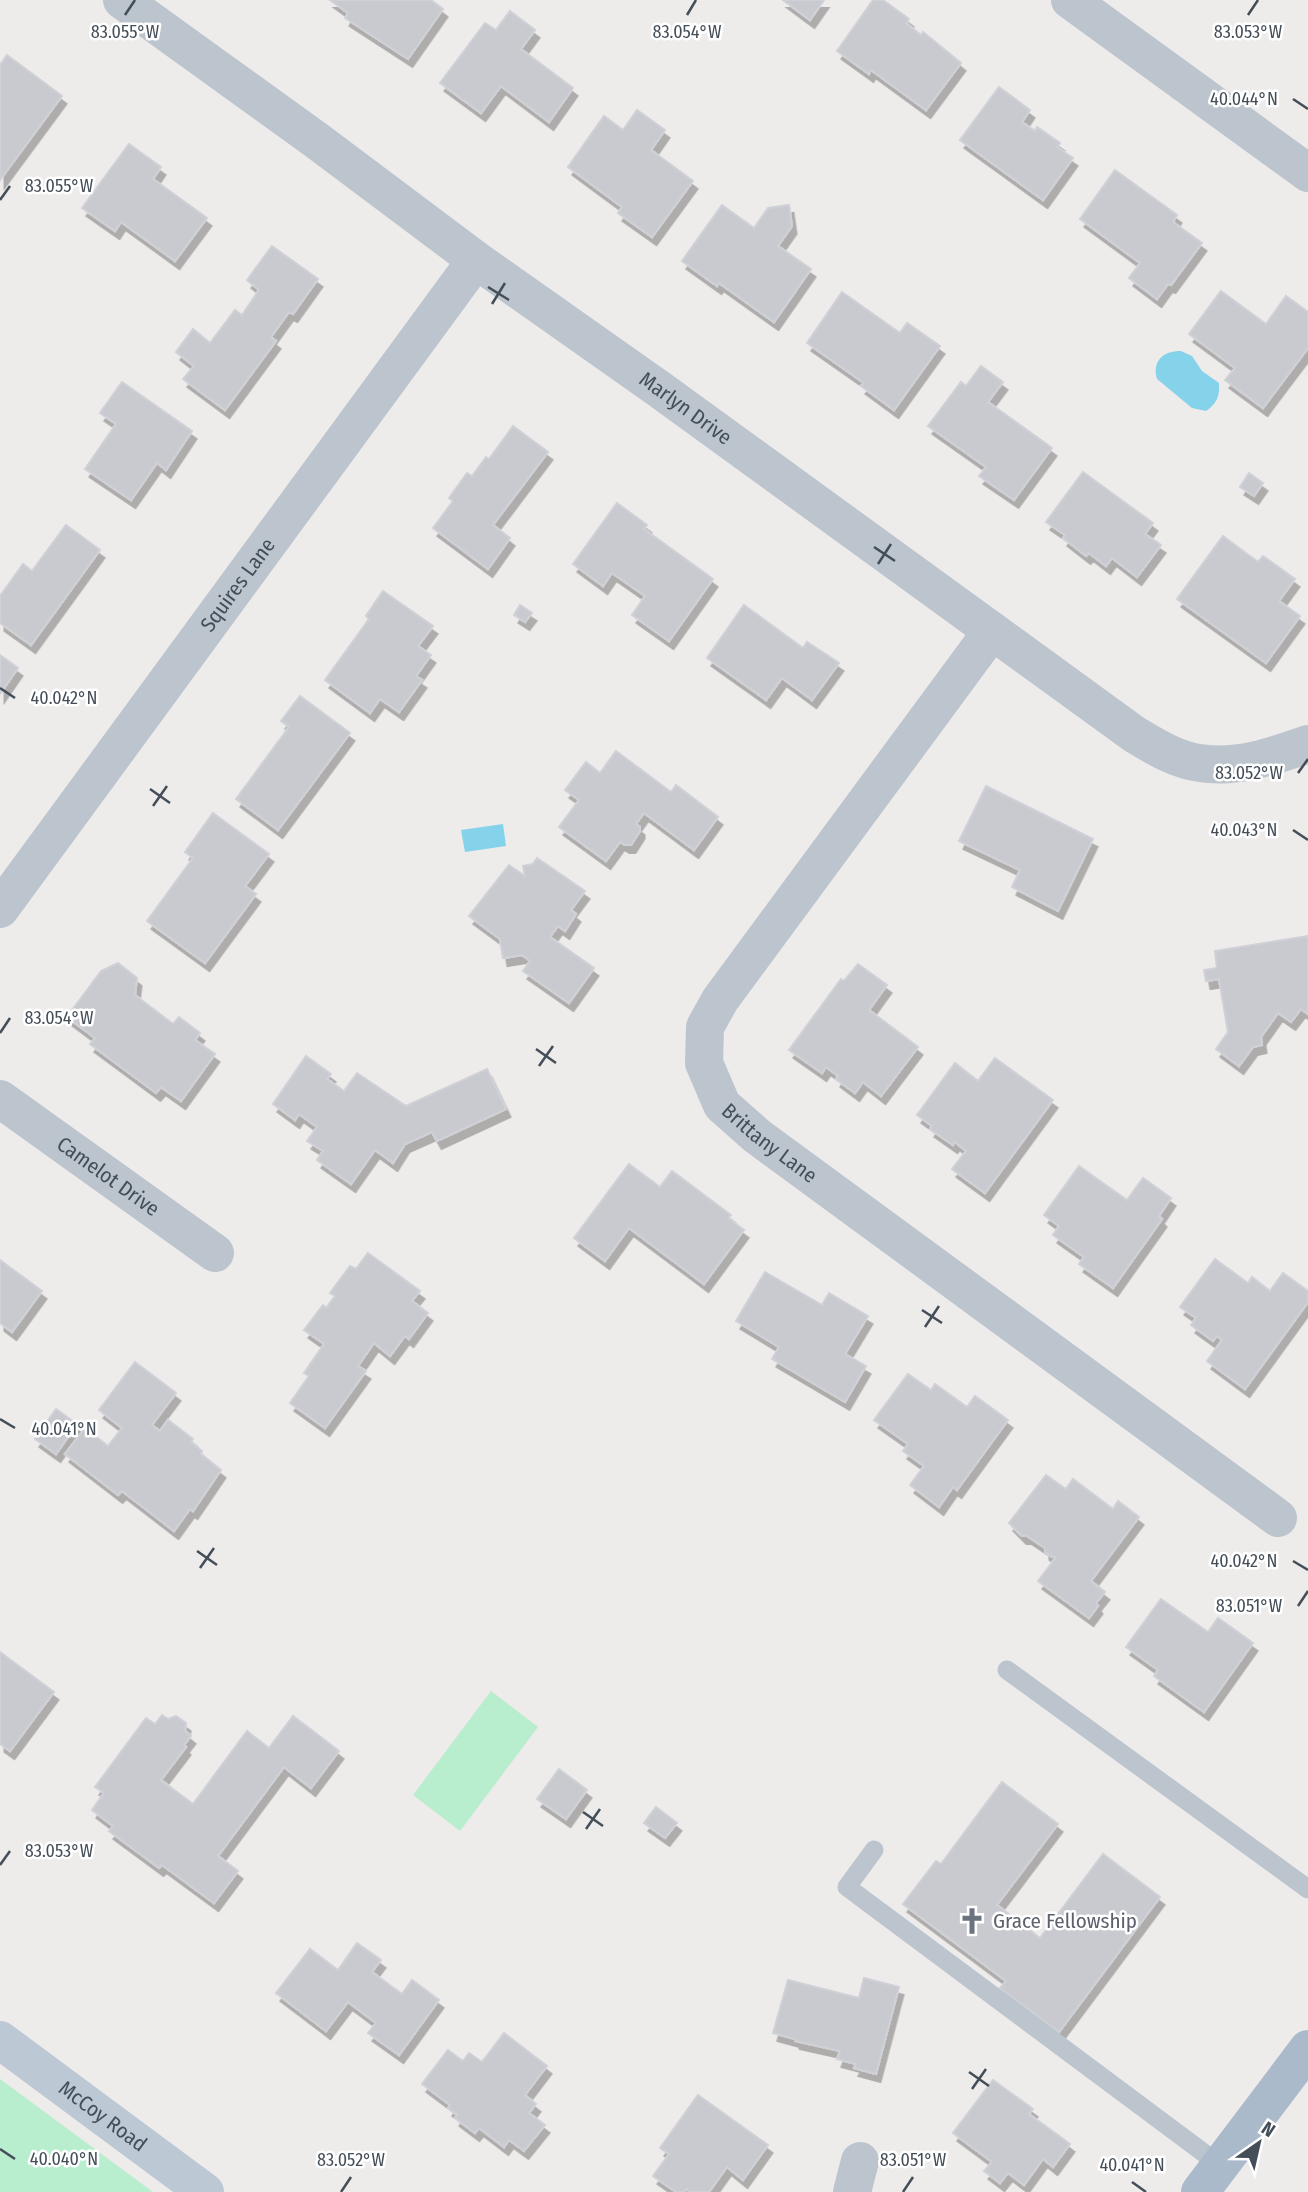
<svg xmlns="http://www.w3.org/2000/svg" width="1308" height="2192" viewBox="0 0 1308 2192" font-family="'Fira Sans Condensed',sans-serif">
  <defs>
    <filter id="shadow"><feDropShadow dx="4.5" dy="8" stdDeviation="0" flood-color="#0004"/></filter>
  </defs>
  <rect width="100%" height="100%" fill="#eeebeb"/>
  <g fill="#b8edce">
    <path d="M 491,1691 L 538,1727 L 460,1831 L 413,1795 Z"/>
    <path d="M 0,2079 L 153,2192 L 0,2192 Z"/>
  </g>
  <g fill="#85d3ea">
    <path d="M 1181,351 L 1192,356 L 1202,371 L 1219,383 C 1220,395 1217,404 1206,411 L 1192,408 L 1157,379 C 1152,361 1163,351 1181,351 Z"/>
    <path d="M 503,824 L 506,846 L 465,852 L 461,830 Z"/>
  </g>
  <g fill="#c8cad0" stroke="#cfd1d7" stroke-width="2" filter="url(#shadow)">
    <path d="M 330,0 L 431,0 L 443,9 L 408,59 L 345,18 L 348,13 Z"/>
    <path d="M 783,0 L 824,0 L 810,20 Z"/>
    <path d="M 873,0 L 883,0 L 909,19 L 906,23 L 921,35 L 923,32 L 961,63 L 926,110 L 871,70 L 869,74 L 837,51 Z"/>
    <path d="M 510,11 L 535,30 L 521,49 L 573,88 L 549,122 L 501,86 L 481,113 L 440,83 L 485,23 L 496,30 Z"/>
    <path d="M 7,55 L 62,96 L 0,180 L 0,65 Z"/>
    <path d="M 999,87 L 1030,110 L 1022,122 L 1035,131 L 1037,127 L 1060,143 L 1057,147 L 1073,158 L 1043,200 L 960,140 Z"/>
    <path d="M 637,110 L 665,130 L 651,150 L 693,181 L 652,237 L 618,213 L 622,207 L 568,167 L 604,116 L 623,130 Z"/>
    <path d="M 129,144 L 161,167 L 153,179 L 207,218 L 175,261 L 121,222 L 115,231 L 82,208 Z"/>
    <path d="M 1115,170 L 1177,215 L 1173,222 L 1202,243 L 1171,285 L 1168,284 L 1157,299 L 1129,278 L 1140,263 L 1080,219 Z"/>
    <path d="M 722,205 L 754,228 L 768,208 L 789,205 L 792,226 L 778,246 L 811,269 L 774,322 L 719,283 L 717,286 L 682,261 Z"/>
    <path d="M 272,246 L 318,279 L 293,314 L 289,312 L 271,337 L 276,341 L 225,410 L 183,379 L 194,366 L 176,352 L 193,329 L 210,343 L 235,310 L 242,315 L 259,290 L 247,280 Z"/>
    <path d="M 1221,291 L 1266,324 L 1286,296 L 1308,312 L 1308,348 L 1263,408 L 1225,380 L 1235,368 L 1189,334 Z"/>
    <path d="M 842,292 L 900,333 L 907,323 L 940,346 L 894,410 L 861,386 L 864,383 L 807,343 Z"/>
    <path d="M 981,366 L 1003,382 L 988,402 L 1052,448 L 1014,500 L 979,476 L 986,467 L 928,426 L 961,382 L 966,386 Z"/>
    <path d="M 122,382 L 192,431 L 166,470 L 157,463 L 131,500 L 85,469 L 116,424 L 100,413 Z"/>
    <path d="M 513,426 L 548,452 L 493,525 L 510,538 L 488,569 L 433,528 L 453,501 L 449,498 L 467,473 L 472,476 L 486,457 L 489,459 Z"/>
    <path d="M 1083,472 L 1153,523 L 1145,534 L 1161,545 L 1137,577 L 1112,558 L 1106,566 L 1089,553 L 1086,556 L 1063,538 L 1065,535 L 1046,522 Z"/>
    <path d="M 1249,473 L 1263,483 L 1254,496 L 1240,487 Z"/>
    <path d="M 617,503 L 647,525 L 644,529 L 713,579 L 669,641 L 632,615 L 645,596 L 612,573 L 603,586 L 573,564 Z"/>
    <path d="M 66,525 L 100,550 L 31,645 L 0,623 L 0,596 L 23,564 L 32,571 Z"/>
    <path d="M 1223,536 L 1258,562 L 1263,556 L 1295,579 L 1279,601 L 1300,616 L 1266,663 L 1177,599 Z"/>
    <path d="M 383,591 L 433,626 L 418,646 L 431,655 L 416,676 L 422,680 L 399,712 L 380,699 L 370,713 L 325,680 L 369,619 L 366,616 Z"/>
    <path d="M 520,605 L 532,613 L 525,622 L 514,615 Z"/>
    <path d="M 744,605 L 803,648 L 807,642 L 839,663 L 812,700 L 782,678 L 766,700 L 707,658 Z"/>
    <path d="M 0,655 L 18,668 L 0,694 Z"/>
    <path d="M 300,696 L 350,733 L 278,830 L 236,799 L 289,727 L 281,721 Z"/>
    <path d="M 616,751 L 671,792 L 676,785 L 718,817 L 694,850 L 644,813 L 636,824 L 640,827 L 640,831 L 631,845 L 625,845 L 620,842 L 606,861 L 559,827 L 579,800 L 565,790 L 586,762 L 600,773 Z"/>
    <path d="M 986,786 L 1093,839 L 1058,911 L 1012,887 L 1020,870 L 959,841 Z"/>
    <path d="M 213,813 L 269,854 L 245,886 L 256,894 L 205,963 L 147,921 L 193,858 L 185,852 Z"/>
    <path d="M 537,858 L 585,891 L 571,910 L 576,914 L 565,931 L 558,926 L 550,937 L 594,968 L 569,1003 L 523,971 L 530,961 L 522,955 L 503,958 L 500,939 L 469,916 L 509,865 L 525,876 L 523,866 L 533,864 Z"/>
    <path d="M 1308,936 L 1308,1014 L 1301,1009 L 1291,1022 L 1278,1013 L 1261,1037 L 1262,1045 L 1253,1047 L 1239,1066 L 1216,1049 L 1228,1032 L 1219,979 L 1206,981 L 1204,970 L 1217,968 L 1215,951 Z"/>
    <path d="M 118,963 L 137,978 L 135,995 L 173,1024 L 179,1017 L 200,1033 L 195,1040 L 215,1054 L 181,1101 L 161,1087 L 156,1093 L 90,1044 L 95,1038 L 67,1017 L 101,971 Z"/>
    <path d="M 858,964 L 887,985 L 869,1010 L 918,1047 L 881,1096 L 863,1082 L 855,1093 L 836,1079 L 838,1076 L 826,1067 L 822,1073 L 789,1050 L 841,979 L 844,981 Z"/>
    <path d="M 306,1056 L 331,1074 L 327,1079 L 344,1091 L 357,1073 L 406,1106 L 487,1069 L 506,1109 L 437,1141 L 432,1132 L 405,1144 L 393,1163 L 375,1150 L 351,1184 L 317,1160 L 323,1151 L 307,1141 L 317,1127 L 299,1114 L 295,1120 L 273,1104 Z"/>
    <path d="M 995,1058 L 1053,1100 L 985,1193 L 952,1169 L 966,1151 L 955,1142 L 953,1145 L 930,1129 L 932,1126 L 917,1115 L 955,1063 L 978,1081 Z"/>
    <path d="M 629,1164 L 660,1187 L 672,1171 L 731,1215 L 728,1218 L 744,1230 L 704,1284 L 629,1228 L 605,1261 L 574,1238 Z"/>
    <path d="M 1079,1166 L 1127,1200 L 1143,1178 L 1171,1198 L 1159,1216 L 1162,1219 L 1113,1288 L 1079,1264 L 1084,1257 L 1053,1235 L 1059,1226 L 1044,1215 Z"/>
    <path d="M 368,1253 L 420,1291 L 412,1301 L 428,1313 L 409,1339 L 405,1336 L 390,1356 L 374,1343 L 358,1366 L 366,1371 L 325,1428 L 290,1403 L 309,1376 L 304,1373 L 324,1344 L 304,1330 L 323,1305 L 326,1308 L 335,1296 L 330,1293 L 350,1266 L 356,1269 Z"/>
    <path d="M 1215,1259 L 1248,1283 L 1252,1277 L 1270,1291 L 1283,1273 L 1308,1291 L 1308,1302 L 1245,1389 L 1207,1361 L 1222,1340 L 1217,1336 L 1213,1341 L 1191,1325 L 1196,1318 L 1180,1307 Z"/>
    <path d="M 0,1260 L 42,1291 L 12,1332 L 0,1323 Z"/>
    <path d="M 765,1272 L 822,1305 L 829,1293 L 868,1316 L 845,1354 L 866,1366 L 845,1402 L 772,1359 L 779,1347 L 736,1321 Z"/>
    <path d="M 135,1362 L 176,1393 L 152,1425 L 160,1431 L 168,1420 L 193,1439 L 191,1442 L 202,1451 L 201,1454 L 221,1470 L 193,1511 L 190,1509 L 174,1531 L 122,1491 L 118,1495 L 65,1454 L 85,1428 L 108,1446 L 122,1428 L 99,1410 Z"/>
    <path d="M 908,1374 L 931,1390 L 935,1384 L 967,1407 L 975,1396 L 1008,1420 L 957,1490 L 953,1487 L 939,1507 L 910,1485 L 924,1466 L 903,1451 L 908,1444 L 874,1420 Z"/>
    <path d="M 56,1409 L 77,1424 L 56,1454 L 35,1439 Z"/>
    <path d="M 1046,1475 L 1066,1489 L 1073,1479 L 1113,1509 L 1118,1501 L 1139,1517 L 1091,1581 L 1105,1592 L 1096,1603 L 1098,1606 L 1089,1618 L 1038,1581 L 1056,1557 L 1052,1557 L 1045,1552 L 1045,1548 L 1027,1536 L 1022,1536 L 1009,1523 Z"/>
    <path d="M 1161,1599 L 1208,1632 L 1218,1618 L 1253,1643 L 1204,1712 L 1154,1676 L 1158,1670 L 1126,1647 Z"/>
    <path d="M 0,1652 L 54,1692 L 10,1751 L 0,1744 Z"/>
    <path d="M 162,1715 L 168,1719 L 176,1716 L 186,1723 L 185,1731 L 191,1736 L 184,1745 L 186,1747 L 161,1780 L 193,1804 L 247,1731 L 269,1748 L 293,1716 L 339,1751 L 311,1788 L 284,1767 L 218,1856 L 238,1871 L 214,1903 L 162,1865 L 159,1868 L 109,1831 L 113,1826 L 92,1810 L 104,1793 L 95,1787 L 146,1718 L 155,1724 Z"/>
    <path d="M 559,1769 L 587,1790 L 566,1819 L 537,1799 Z"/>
    <path d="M 1002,1782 L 1058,1824 L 997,1905 L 1040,1938 L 1103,1854 L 1160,1897 L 1059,2032 L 1000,1988 L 1006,1981 L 903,1904 L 936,1861 L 941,1864 Z"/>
    <path d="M 656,1807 L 677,1823 L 665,1838 L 644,1823 Z"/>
    <path d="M 357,1943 L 381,1960 L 372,1972 L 402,1994 L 412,1980 L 439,2000 L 399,2055 L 368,2033 L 376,2023 L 348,2002 L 326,2031 L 276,1993 L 310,1949 L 338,1970 Z"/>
    <path d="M 864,1978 L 899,1987 L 876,2074 L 854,2068 L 856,2064 L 837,2059 L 840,2051 L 795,2041 L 795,2039 L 773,2033 L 788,1980 L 859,1998 Z"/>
    <path d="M 504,2033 L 547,2066 L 525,2095 L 536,2104 L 529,2113 L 545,2125 L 524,2151 L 509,2140 L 504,2147 L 479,2128 L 475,2133 L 455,2118 L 457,2115 L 448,2108 L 450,2105 L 422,2084 L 448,2050 L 463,2061 L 469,2053 L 482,2062 Z"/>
    <path d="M 993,2080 L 1033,2109 L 1029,2114 L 1070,2144 L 1053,2167 L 1043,2159 L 1024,2185 L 1008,2173 L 1000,2183 L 984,2171 L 992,2162 L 953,2133 Z"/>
    <path d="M 698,2095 L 768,2145 L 743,2180 L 727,2167 L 709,2192 L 690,2192 L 686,2189 L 684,2192 L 676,2192 L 653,2176 L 669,2154 L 660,2148 Z"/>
  </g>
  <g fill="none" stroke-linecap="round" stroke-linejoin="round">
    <g stroke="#bcc5ce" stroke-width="19">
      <path d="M 1007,1670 L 1308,1889"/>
      <path d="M 874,1850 L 847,1887 L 1220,2165"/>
    </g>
    <g stroke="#bcc5ce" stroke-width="38">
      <path id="s1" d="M 122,0 L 316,140 L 476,260 L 659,389 L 1134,734 C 1154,746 1176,760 1200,763 C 1237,769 1274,756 1308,744"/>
      <path d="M 1070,0 L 1308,173"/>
      <path id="s2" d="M 992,631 L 720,1000 L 705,1027 L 704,1063 L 722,1105 L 757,1136 L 1278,1518"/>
      <path id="s3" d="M 0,909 L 476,260"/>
      <path id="s4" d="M 0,1099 L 215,1253"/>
      <path d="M 852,2192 L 860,2161"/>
    </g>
    <path stroke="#bdc8d5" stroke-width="38" id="s5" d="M 0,2040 L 205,2192"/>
    <path stroke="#aabacb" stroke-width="38" d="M 1200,2192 L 1308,2049"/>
  </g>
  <path fill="none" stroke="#444e58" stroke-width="2.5" d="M 125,15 L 135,0M 687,15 L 696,0M 1248,15 L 1258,0M 1293,99 L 1308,109M 0,200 L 10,186M 488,287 L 509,300M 492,304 L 505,283M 874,547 L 895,561M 878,564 L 891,544M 0,688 L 15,698M 1298,773 L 1308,759M 150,789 L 170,803M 153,806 L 167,786M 1293,830 L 1308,840M 0,1033 L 10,1018M 536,1049 L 556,1063M 539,1066 L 553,1046M 922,1310 L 942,1323M 925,1327 L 939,1306M 0,1419 L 15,1428M 197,1551 L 217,1565M 1293,1561 L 1308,1570M 200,1568 L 214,1548M 1298,1606 L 1308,1591M 583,1812 L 603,1826M 586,1829 L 600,1809M 0,1865 L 10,1851M 969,2072 L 989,2086M 972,2089 L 986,2069M 0,2149 L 15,2159M 1132,2182 L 1146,2192M 341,2192 L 351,2177M 903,2192 L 913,2177"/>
  <defs>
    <symbol id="church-bare" viewBox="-9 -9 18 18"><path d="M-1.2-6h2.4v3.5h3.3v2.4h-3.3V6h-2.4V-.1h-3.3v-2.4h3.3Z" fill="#6b7280" stroke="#fff" stroke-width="2.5" paint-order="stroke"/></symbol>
  </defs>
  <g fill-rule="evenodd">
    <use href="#church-bare" x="953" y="1902" width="38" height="38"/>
  </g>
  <g text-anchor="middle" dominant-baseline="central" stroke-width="5" stroke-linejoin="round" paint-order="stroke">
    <g font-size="21" fill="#444e58" stroke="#fff">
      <text stroke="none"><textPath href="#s1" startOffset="696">Marlyn Drive</textPath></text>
      <text stroke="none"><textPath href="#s3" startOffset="402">Squires Lane</textPath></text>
      <text stroke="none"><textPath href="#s2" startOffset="632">Brittany Lane</textPath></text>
      <text stroke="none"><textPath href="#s4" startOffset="133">Camelot Drive</textPath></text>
      <text stroke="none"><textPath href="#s5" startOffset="128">McCoy Road</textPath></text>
    </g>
    <g font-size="21" fill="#5b616d" stroke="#fff" text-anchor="start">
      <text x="993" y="1921">Grace Fellowship</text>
    </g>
  </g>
  <g font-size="18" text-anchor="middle" fill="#444e58" stroke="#fff" stroke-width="5" stroke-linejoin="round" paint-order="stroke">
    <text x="125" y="38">83.055°W</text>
    <text x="687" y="38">83.054°W</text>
    <text x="1248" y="38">83.053°W</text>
    <text x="1244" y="105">40.044°N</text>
    <text x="59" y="192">83.055°W</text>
    <text x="64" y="704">40.042°N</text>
    <text x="1249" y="779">83.052°W</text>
    <text x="1244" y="836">40.043°N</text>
    <text x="59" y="1024">83.054°W</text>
    <text x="64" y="1435">40.041°N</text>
    <text x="1244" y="1567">40.042°N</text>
    <text x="1249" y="1612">83.051°W</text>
    <text x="59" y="1857">83.053°W</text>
    <text x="64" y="2165">40.040°N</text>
    <text x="351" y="2166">83.052°W</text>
    <text x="913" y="2166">83.051°W</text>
    <text x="1132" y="2171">40.041°N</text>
  </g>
  <g transform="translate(1259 2143) rotate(34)" stroke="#ffffff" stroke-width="5" paint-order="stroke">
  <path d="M0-5L12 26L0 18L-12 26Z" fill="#444e58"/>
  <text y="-10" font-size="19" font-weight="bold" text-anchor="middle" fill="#444e58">N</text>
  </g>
</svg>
